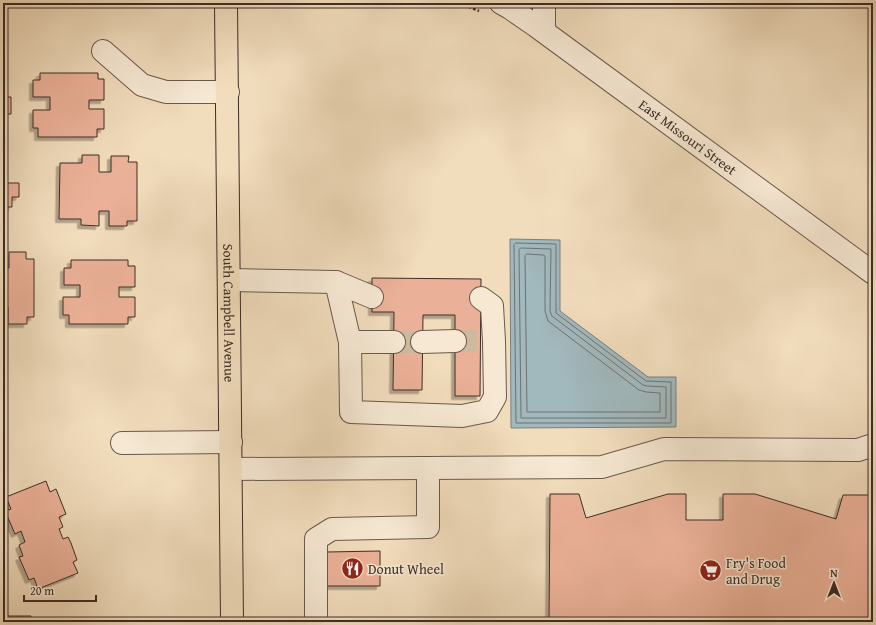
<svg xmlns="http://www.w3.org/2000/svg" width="876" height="625" viewBox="0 0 876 625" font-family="'Gentium Book Plus',serif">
  <defs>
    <filter id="shadow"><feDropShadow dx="-3.5" dy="3.5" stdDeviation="0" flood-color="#0004"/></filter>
  </defs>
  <rect width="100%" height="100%" fill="#f1dcbc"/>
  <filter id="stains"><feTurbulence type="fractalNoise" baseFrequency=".005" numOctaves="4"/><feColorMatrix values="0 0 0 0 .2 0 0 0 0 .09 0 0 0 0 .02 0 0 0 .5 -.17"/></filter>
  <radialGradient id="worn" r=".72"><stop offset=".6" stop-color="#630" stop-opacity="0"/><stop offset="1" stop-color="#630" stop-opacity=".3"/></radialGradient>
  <path fill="#a1b8bd" stroke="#798081" d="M 510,239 L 560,240 L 560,311 L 648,377 L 676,377 L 676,427 L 511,428 Z"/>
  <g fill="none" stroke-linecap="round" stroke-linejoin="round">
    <g stroke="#6f7272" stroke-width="1">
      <path d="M 516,243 L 556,244 L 556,313 L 646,381 L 671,382 L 671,423 L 516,423 L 514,245 Z"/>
      <path d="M 521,248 L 551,249 L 550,311 L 552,316 L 643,385 L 647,386 L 666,387 L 666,418 L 521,418 L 519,250 Z"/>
      <path d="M 527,254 L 543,255 L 545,256 L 545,311 L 548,321 L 639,390 L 646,392 L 660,393 L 660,412 L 527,412 L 525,256 Z"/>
    </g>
  </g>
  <g fill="#ebb198" stroke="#3d2d26" filter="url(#shadow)">
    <path d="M 40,73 L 98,73 L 98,79 L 104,79 L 104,100 L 89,100 L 89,109 L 104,109 L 104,129 L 97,129 L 97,137 L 38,137 L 38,128 L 33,128 L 33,110 L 50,110 L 50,97 L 33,97 L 33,80 L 40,80 Z"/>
    <path d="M 3,95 L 6,95 L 6,97 L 11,97 L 11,114 L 6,114 L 6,122 L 3,122 Z"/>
    <rect x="3" y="128" width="4" height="18"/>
    <path d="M 82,155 L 99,155 L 99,172 L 111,172 L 111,156 L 129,156 L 128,162 L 137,162 L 137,221 L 127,221 L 127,226 L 109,226 L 109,211 L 99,211 L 99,226 L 81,225 L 81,219 L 59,219 L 60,163 L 82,163 Z"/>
    <path d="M 3,157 L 7,157 L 7,183 L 19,183 L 19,197 L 12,197 L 12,207 L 7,207 L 7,230 L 3,230 Z"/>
    <path d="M 9,252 L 26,252 L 26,259 L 34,259 L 34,317 L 27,317 L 27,324 L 8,324 L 8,307 L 3,307 L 3,268 L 9,268 Z"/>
    <path d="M 71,260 L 128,260 L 128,266 L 135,266 L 135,287 L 119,287 L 119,297 L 135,297 L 135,317 L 128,317 L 128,324 L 69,324 L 69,315 L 63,315 L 63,297 L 80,297 L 80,285 L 64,285 L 64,268 L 71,268 Z"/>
    <path d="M 372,278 L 481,279 L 480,396 L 455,396 L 455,315 L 423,315 L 422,390 L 393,390 L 394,312 L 372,312 Z"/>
    <path d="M 46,481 L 50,492 L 56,489 L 66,514 L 59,517 L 63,527 L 59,529 L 63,539 L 68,537 L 71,543 L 77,560 L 73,562 L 78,573 L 38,589 L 34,578 L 29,580 L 19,557 L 23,556 L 19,545 L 25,542 L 21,531 L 15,534 L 5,511 L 11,509 L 6,497 Z"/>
    <path d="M 550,494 L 579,494 L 586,518 L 668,494 L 686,494 L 686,520 L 723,520 L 723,494 L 755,494 L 836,519 L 843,495 L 871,495 L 870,622 L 549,622 Z"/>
    <path d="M 380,551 L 380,586 L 327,586 L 327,552 Z"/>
    <path d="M 4,616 L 31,616 L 31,622 L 42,622 L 4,622 Z"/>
  </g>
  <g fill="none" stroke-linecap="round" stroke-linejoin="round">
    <g stroke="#cdb99e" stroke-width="22" stroke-dasharray="22 11" stroke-linecap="butt">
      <path d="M 455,341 L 481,341"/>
      <path d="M 394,342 L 422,342"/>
    </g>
    <defs>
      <g id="minor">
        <path id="s1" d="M 501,3 L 510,8 L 536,26 L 873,273"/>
        <path d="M 544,31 L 544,3"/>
        <path d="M 103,51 L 142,85 L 166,92 L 228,92"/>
        <path d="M 229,280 L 336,282 L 372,297"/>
        <path d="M 336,282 L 350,342 L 351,412 L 462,416 L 487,411 L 495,397 L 494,341 L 492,306 L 481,298"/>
        <path d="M 350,342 L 394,342"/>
        <path d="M 422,342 L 455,341"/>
        <path d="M 122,443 L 231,442"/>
        <path d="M 231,469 L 602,467 L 664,449 L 858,450 L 873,445"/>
        <path d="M 316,622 L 316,539 L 332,529 L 428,527 L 428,468"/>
      </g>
      <g id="major">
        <path id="s2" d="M 226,3 L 232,622"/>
      </g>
    </defs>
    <use href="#minor" stroke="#6a594c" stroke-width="24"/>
    <use href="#major" stroke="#3d2d26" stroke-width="24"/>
    <g stroke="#3d2d26" stroke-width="2.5" stroke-dasharray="3 2" stroke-linecap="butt">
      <path d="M 273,3 L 310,3"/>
      <path d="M 459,3 L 479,11"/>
    </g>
    <use href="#minor" stroke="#f6e8d3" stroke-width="22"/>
    <use href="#major" stroke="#f1dcbc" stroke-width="22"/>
  </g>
  <defs>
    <symbol id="restaurant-disc" viewBox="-11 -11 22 22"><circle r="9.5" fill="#8f2418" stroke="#f6e8d3"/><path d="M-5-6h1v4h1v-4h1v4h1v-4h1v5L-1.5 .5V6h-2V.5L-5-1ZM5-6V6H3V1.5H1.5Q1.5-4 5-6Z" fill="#fff"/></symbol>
    <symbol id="supermarket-disc" viewBox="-11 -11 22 22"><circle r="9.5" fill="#8f2418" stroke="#f6e8d3"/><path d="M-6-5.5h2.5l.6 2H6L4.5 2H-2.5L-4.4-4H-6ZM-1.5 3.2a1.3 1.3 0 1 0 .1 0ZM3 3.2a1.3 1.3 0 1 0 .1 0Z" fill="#fff"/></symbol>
  </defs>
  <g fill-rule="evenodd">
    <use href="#restaurant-disc" x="340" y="556" width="25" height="25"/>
    <use href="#supermarket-disc" x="698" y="558" width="25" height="25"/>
  </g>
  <g text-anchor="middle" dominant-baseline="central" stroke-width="3" stroke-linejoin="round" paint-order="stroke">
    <g font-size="14" fill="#3d2d26" stroke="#f6e8d3">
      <text stroke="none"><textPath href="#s1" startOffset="230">East Missouri Street</textPath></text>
      <text stroke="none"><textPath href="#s2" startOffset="310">South Campbell Avenue</textPath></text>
    </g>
    <g font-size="14" fill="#3d2d26" stroke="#f6e8d3" text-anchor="start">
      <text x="726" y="563">Fry's Food<tspan x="726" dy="16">and Drug</tspan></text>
      <text x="368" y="569">Donut Wheel</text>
    </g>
  </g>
  <rect width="876" height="625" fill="none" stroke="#f1dcbc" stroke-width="16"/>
  <rect x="4" y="4" width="868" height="617" fill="none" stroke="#3d2d26" stroke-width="2"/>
  <rect x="8" y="8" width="860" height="609" fill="none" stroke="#3d2d26"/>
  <g transform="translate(834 583)" stroke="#f6e8d3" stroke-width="3" paint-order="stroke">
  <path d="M0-3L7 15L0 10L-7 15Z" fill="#3d2d26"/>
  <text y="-6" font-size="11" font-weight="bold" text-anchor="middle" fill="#3d2d26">N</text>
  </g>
  <path d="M24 595v6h72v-6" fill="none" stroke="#3d2d26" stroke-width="2"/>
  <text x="30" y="595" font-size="12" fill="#3d2d26" stroke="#f6e8d3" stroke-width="3" paint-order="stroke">20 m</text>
  <rect width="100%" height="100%" filter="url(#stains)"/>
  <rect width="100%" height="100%" fill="url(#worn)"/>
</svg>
